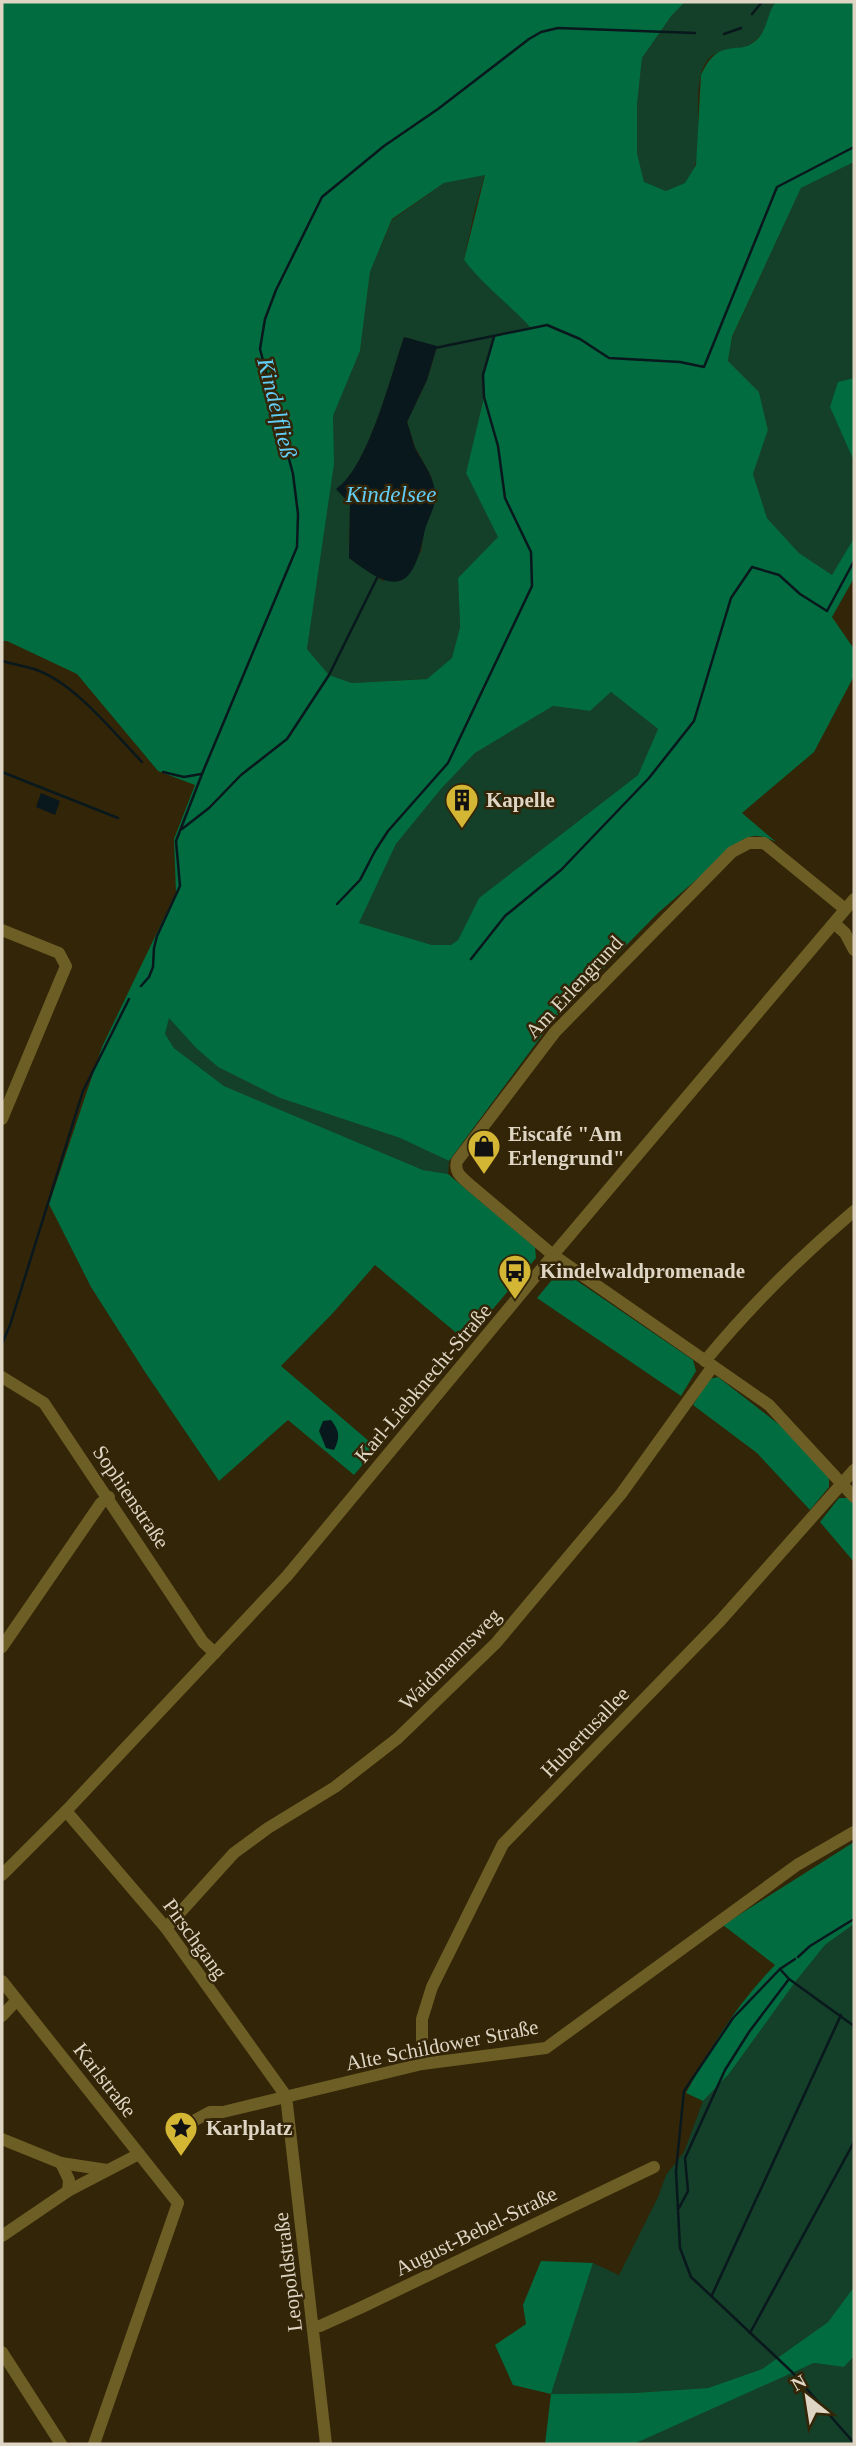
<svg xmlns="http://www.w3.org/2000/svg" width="856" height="2446" viewBox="0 0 856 2446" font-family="'Times New Roman',serif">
  <rect width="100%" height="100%" fill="#332507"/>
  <g fill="#143f28" fill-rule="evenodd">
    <path d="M 685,2 L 776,2 C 769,9 771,18 767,27 C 765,31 756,40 752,43 C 735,57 710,40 701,75 C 692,105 708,159 686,182 C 682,187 672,189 666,191 L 644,183 L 637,153 L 637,105 L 642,58 L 672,15 Z"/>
    <path d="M 854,162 L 854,378 L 838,383 L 854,460 L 854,538 L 832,576 L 799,553 L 767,518 L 753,474 L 768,430 L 759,392 L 728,361 L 732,338 L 801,188 Z"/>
    <path d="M 485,174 L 474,213 L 464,260 C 484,285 508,303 530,327 L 494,337 L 483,375 L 484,397 L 466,473 L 499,537 L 458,578 L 460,627 L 452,659 L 427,679 L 352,683 L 329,675 L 307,649 L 333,464 L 333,416 L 360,351 L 370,272 L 392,220 L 444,183 ZM 404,337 L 437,347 L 427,380 L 407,422 L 415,447 L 431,476 L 436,498 L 424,530 L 421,552 L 383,581 L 349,558 L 350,504 L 337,489 C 368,467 391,376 404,337 Z"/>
    <path d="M 611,692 L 658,729 L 638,775 L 479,898 L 458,940 L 451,945 L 432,945 L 359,923 L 396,844 L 441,789 L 475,753 L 553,706 L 590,711 Z"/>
    <path d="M 169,1017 L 197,1049 L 218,1067 L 280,1098 L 400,1138 L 449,1161 L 448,1174 L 423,1170 L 224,1086 L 174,1048 L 164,1034 Z"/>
    <path d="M 854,1924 L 854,2287 L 828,2322 L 762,2369 L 708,2388 L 633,2393 L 551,2394 L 593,2263 L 619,2275 L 658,2197 L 666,2175 L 684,2152 L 703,2101 L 729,2074 L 796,1981 L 825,1945 Z"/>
    <path d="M 854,2356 L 854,2444 L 634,2444 L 814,2363 L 844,2367 Z"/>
  </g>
  <g fill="#006c3f" fill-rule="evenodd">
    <path d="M 2,2 L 685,2 L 672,15 L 642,58 L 637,105 L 637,153 L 644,182 L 666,191 L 685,183 L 696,165 L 701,75 C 707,62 714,51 728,49 C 736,47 744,49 751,44 C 770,32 765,14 776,2 L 854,2 L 854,162 L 801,188 L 732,337 L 728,361 L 759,392 L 768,430 L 753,474 L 767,518 L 799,553 L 832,575 L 854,538 L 854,578 L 832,617 L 854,649 L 854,676 L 814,752 L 742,813 L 776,842 C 764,836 754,833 742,840 L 658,913 L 554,1019 L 449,1161 L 400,1138 L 280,1098 L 218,1067 L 197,1049 L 169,1018 L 165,1034 L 174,1048 L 224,1086 L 423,1170 L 448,1174 L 535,1247 L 536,1258 L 466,1341 L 375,1265 L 332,1314 L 281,1366 L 377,1448 L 354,1475 L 288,1420 L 219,1481 L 145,1372 L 91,1287 L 49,1204 L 102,1047 L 176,893 L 174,839 L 195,785 L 158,771 L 77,674 L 7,641 L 2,641 ZM 485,175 L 464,260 C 484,286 508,303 530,327 L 494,337 L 483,375 L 484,397 L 466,473 L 498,537 L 458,578 L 460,627 L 452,658 L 427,679 L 352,683 L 329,675 L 307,649 L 334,464 L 333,416 L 360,351 L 370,272 L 392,219 L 444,183 ZM 611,692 L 658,729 L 638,775 L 479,898 L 458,940 L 451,945 L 432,945 L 359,923 L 396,844 L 441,789 L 475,753 L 553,706 L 590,711 Z"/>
    <path d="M 854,378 L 854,461 L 830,407 L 838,382 Z"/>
    <path d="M 567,1274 L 693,1360 L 696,1371 L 681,1396 L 537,1298 L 556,1275 Z"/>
    <path d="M 718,1377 L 781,1426 L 829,1476 L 829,1487 L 810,1510 L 757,1453 L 693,1405 L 709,1379 Z"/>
    <path d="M 839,1498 L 849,1498 L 854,1505 L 854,1562 L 820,1522 Z"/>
    <path d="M 854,1842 L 854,1924 L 825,1945 L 796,1981 L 729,2074 L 703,2101 L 686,2093 C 711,2046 738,2003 775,1965 L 723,1925 Z"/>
    <path d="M 541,2261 L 593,2263 L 551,2394 L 633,2393 L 708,2388 L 762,2369 L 828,2322 L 854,2287 L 854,2356 L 844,2367 L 814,2363 L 634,2444 L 545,2444 L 551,2394 L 513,2385 L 495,2345 L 526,2324 L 523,2305 Z"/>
  </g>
  <g fill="#09181d">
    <path d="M 404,337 L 437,346 L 427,380 L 407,422 C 410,430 412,440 415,448 C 423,464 436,478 435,498 C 435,509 426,522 424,534 C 412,594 393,592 349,558 L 350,504 L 336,489 C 368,468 391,375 404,337 Z"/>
    <path d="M 41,793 L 60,801 L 55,815 L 36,807 Z"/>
    <path d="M 331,1420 C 340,1431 340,1438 334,1450 L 326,1448 L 319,1431 L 323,1421 Z"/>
  </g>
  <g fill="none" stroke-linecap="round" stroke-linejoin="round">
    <g stroke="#09181d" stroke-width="2.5">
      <path d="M 752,14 L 762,2"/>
      <path d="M 724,34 L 741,28"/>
      <path d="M 435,348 L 547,325 L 580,339 L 609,358 L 680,362 L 704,367 L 777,187 L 854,147"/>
      <path d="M 2,661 C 12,664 24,666 34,669 C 74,682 113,732 142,762"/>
      <path d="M 2,772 L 118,818"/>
      <path d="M 163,772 L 184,777 L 201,774"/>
      <path d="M 182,829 L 209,808 L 241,775 L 287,739 L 329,675 L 378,576"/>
      <path d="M 337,904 L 360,880 L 375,851 L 388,831 L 448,763 L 532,586 L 531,552 L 505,498 L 498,446 L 484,397 L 483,375 L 494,337"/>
      <path d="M 471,959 L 505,916 L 561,870 L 649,778 L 694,721 L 731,598 L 752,567 L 779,575 L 800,594 L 827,611 L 854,561"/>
      <path d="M 141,986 L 149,977 L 153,967 L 154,948 L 157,936 L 180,886 L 176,841 L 202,774 L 297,547 L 298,514 L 293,474 L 260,349 L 265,319 L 276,290 L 322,197 L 384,146 L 438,109 L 529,39 L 541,32 L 558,28 L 695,33"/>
      <path d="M 2,1344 L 10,1325 L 83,1091 L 129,999"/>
      <path d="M 798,1957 L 810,1946 L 854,1919"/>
      <path d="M 795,1959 L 780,1969 L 733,2018 L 684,2091 L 676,2171 L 680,2248 L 691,2277 L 792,2372 L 854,2443"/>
      <path d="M 780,1969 L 789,1979 L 854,2026"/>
      <path d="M 679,2208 L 688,2191 L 685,2158 L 725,2070 L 749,2032 L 789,1979"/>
      <path d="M 712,2295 L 841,2015"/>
      <path d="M 750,2333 L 854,2142"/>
    </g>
    <g stroke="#6d5e26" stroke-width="12">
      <path d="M 845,909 L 764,843 L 749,843 L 732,852 L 555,1032 L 457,1161 C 454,1172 461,1177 469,1184 L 553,1255 L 769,1405 L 854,1497"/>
      <path d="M 834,923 L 845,933 L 854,950"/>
      <path d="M 2,930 L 59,953 L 66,966 L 2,1119"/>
      <path d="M 705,1361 C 750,1306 800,1257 854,1211"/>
      <path d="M 2,1377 L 44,1403 L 203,1642 L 215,1653"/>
      <path d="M 2,1647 L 101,1503 L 109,1497"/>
      <path d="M 66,1811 L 166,1928 L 286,2096 L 326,2444"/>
      <path d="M 2,1875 L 66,1811 L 287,1576 L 553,1255 L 854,899"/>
      <path d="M 166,1928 L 234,1853 L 268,1828 L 335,1787 L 398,1738 L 496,1643 L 621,1494 L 713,1366"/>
      <path d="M 2,1981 L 178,2203 L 94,2444"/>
      <path d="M 2,2016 L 17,2000"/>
      <path d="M 422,2064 L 422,2019 L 432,1987 L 503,1844 L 720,1621 L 854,1470"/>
      <path d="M 186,2125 L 210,2112 L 223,2112 L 422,2064 L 546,2048 L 797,1865 L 854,1832"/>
      <path d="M 2,2139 L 61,2163 L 107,2170"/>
      <path d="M 61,2163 L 69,2180 L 68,2191"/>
      <path d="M 2,2236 L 68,2191 L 139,2154"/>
      <path d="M 314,2326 L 320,2326 L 360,2308 L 654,2167"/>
      <path d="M 2,2352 L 61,2444"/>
    </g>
  </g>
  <defs>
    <symbol id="building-pin" viewBox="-11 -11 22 30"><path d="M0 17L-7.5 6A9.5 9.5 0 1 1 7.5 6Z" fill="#d4b635" stroke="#332507"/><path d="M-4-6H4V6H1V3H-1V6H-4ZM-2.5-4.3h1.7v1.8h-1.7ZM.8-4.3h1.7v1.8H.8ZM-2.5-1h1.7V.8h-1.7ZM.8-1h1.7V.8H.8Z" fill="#111"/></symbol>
    <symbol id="shop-pin" viewBox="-11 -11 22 30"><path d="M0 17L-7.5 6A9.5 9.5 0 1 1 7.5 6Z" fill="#d4b635" stroke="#332507"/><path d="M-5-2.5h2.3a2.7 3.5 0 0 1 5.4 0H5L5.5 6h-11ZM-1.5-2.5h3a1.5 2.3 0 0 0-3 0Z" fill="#111"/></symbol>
    <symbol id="bus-pin" viewBox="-11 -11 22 30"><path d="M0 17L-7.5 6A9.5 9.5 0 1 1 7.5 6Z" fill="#d4b635" stroke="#332507"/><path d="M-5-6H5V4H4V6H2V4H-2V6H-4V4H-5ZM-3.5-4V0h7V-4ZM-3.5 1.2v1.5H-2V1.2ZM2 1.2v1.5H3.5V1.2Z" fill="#111"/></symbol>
    <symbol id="sight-pin" viewBox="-11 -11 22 30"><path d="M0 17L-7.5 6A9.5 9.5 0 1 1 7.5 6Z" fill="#d4b635" stroke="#332507"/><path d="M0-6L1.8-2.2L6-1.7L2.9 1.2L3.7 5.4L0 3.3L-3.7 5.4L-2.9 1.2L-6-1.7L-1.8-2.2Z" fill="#111"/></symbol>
  </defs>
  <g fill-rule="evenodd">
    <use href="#building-pin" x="443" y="781" width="38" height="52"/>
    <use href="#shop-pin" x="465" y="1127" width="38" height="52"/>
    <use href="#bus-pin" x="496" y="1252" width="38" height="52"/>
    <use href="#sight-pin" x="162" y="2109" width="38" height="52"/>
  </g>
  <g text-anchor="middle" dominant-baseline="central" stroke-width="5" stroke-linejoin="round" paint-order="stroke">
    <g font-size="21" font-weight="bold" fill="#ded5c4" stroke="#332507" text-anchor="start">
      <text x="486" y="800">Kapelle</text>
      <text x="508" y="1134">Eiscafé "Am<tspan x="508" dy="24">Erlengrund"</tspan></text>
      <text x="540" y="1271">Kindelwaldpromenade</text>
      <text x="206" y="2128">Karlplatz</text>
    </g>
    <g font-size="21" fill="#ded5c4" stroke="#332507">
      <text transform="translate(574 987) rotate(-47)">Am Erlengrund</text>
      <text transform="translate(423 1383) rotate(-50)">Karl-Liebknecht-Straße</text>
      <text transform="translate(131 1497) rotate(56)">Sophienstraße</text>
      <text transform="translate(450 1659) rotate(-45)">Waidmannsweg</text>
      <text transform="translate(585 1732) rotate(-46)">Hubertusallee</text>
      <text transform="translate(195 1939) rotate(54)">Pirschgang</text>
      <text transform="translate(442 2045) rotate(-11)">Alte Schildower Straße</text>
      <text transform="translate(105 2080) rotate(52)">Karlstraße</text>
      <text transform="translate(476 2231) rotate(-26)">August-Bebel-Straße</text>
      <text transform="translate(288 2272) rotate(-97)">Leopoldstraße</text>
    </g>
    <g font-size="23" font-style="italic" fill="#62cef7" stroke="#332507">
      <text transform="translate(277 408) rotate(76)">Kindelfließ</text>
      <text x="391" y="494">Kindelsee</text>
    </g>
  </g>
  <rect width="856" height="2446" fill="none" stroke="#ded5c4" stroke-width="7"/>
  <g transform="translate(807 2397) rotate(330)" stroke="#332507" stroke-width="5" paint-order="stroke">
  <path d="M0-5L12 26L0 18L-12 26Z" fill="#ded5c4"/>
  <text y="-10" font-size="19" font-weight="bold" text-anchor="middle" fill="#ded5c4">N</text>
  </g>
</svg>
